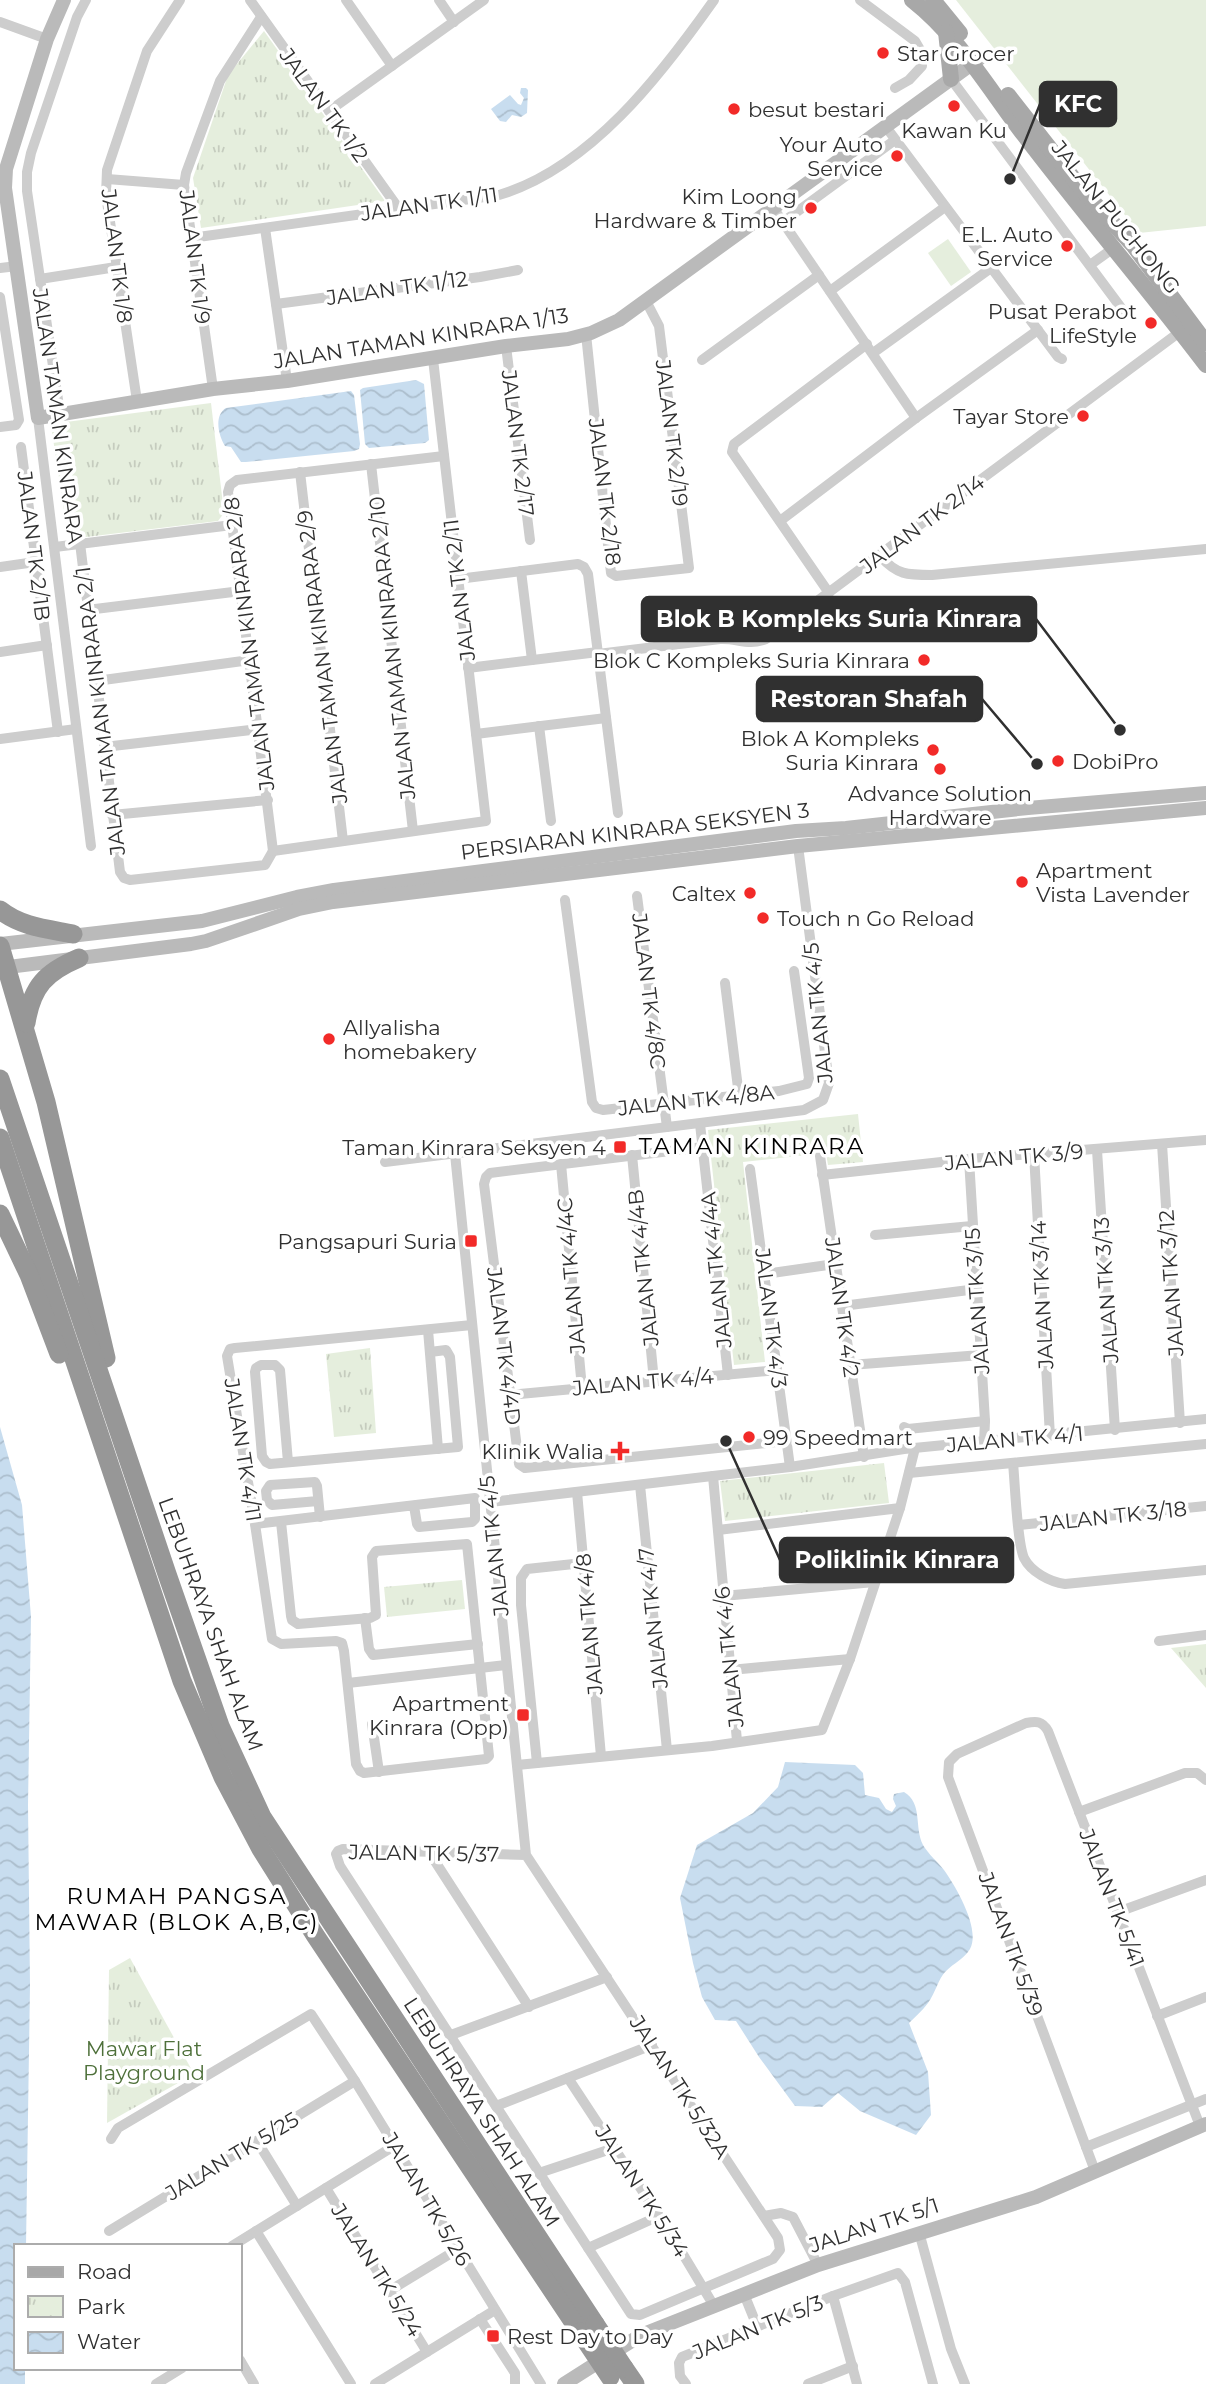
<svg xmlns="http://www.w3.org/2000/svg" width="1206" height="2384" viewBox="0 0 1206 2384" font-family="Montserrat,sans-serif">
  <defs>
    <pattern id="park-tufts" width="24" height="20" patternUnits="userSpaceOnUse" patternTransform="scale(1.75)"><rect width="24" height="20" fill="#e5eedd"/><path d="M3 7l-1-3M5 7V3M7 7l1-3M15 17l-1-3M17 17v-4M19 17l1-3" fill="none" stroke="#c5ccbe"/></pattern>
    <pattern id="water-waves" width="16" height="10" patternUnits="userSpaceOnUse" patternTransform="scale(1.75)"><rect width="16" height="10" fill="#c8ddef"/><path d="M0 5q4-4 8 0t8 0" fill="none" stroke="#acbecd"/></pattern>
  </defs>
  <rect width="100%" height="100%" fill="#fff"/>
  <g fill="#e5eedd">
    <path d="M 956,0 L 1206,0 L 1206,226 L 1139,233 Z"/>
    <path d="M 948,239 L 971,272 L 951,286 L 928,253 Z"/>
  </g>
  <g fill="url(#park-tufts)">
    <path d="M 264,31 L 385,201 L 201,228 L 193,178 L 228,75 Z"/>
    <path d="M 211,403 L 224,513 L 218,521 L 78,538 L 67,530 L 52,432 L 66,422 Z"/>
    <path d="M 858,1114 L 863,1162 L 828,1165 L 826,1153 L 743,1162 L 765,1362 L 734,1365 L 708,1130 Z"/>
    <path d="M 370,1348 L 376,1433 L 334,1437 L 326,1354 Z"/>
    <path d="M 884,1463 L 889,1503 L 725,1521 L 720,1481 Z"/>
    <path d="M 462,1580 L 465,1609 L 387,1617 L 384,1587 Z"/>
    <path d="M 1206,1644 L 1206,1688 L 1171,1648 Z"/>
    <path d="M 130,1958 L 194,2074 L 107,2123 L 109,1970 Z"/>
  </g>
  <g fill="url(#water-waves)">
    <path d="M 521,88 L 526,88 L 528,90 L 527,113 L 521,117 L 512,115 L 506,122 L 500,121 L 491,109 L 510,95 L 518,104 L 521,105 L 524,98 L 520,93 Z"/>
    <path d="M 416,380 L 424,384 L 429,440 L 425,443 L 369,448 L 365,444 L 360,390 L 363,388 Z"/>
    <path d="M 351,391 L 354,395 L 360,444 L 359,449 L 354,451 L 246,462 L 241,462 L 231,447 L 225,446 C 218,435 214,415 226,408 Z"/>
    <path d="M 0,1427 L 22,1505 L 31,1617 L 28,1805 L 30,1986 L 26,2246 L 16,2246 L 16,2368 L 25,2368 L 25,2384 L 0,2384 Z"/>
    <path d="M 785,1762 L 855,1765 L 863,1773 L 865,1795 L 879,1798 L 886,1809 L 892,1812 L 896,1806 L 893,1799 L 894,1794 L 904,1792 C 923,1803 914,1827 923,1845 C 929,1855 937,1861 944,1870 C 956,1887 981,1929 970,1949 C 964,1959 954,1963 946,1971 C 938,1979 935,1994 928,2003 C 922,2011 915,2017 909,2023 L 928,2072 L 931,2115 L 916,2135 L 860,2111 L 838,2093 L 822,2107 L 795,2106 L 759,2057 L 736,2021 L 715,2020 L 702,1997 L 693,1963 L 680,1898 L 697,1845 L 753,1813 L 778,1787 Z"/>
  </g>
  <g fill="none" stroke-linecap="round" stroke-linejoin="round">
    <g stroke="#cdcdcd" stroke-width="10">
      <path d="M 250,0 L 399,209"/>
      <path d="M 346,0 L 392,66"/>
      <path d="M 439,0 L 454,22"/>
      <path d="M 860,0 L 915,41 L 922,53 L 922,66 L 909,80 L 895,88"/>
      <path d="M 0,22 L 47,39"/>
      <path d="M 951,79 L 1125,313"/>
      <path d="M 329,111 L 484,0"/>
      <path d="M 886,127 L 1058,357 L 1062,359"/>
      <path d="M 107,179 L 184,185"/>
      <path d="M 774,209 L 916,418"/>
      <path d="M 783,222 L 895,140"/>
      <path d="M 265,228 L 287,381"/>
      <path d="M 191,238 L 499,195 C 590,168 661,75 714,0"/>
      <path d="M 1090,265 L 1115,247"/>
      <path d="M 0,268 L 17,266"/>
      <path d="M 40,279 L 116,267"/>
      <path d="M 830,291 L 945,207"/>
      <path d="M 0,297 L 19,420 L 16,425 L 0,427"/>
      <path d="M 276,304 L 480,277 L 518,270"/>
      <path d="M 586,334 L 611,573 L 616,576 L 689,568 L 659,326 L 646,301"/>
      <path d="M 506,346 L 530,540"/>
      <path d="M 873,353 L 991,268"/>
      <path d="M 702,360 L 819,275"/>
      <path d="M 213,389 L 184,185 L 186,173 L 220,81 L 261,17"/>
      <path d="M 137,401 L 106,195 L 107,170 L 147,51 L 180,0"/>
      <path d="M 60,413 L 27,191 L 27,172 L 31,153 L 77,17 L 86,0"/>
      <path d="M 38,418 L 91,846"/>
      <path d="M 21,447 L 58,732"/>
      <path d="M 371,464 L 413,831"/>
      <path d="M 300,472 L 343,841"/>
      <path d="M 780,521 L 916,418 L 1038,330"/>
      <path d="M 80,543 L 120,872 L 124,878 L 130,880 L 265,865 L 273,851"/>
      <path d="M 55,547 L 232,525"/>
      <path d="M 880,556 C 897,575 907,575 932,575 L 1206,549"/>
      <path d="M 0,567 L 35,562"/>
      <path d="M 521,571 L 532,660"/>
      <path d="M 458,579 L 578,564 L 584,567 L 588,574 L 618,813"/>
      <path d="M 829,593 L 732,452 L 734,444 L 867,344"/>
      <path d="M 87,610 L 241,591"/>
      <path d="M 0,652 L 47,645"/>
      <path d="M 598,654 L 720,639 C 737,638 748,646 766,639 L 1181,331"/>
      <path d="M 468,668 L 598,652"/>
      <path d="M 96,681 L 250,660"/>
      <path d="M 539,726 L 551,821"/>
      <path d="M 476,734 L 606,718"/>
      <path d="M 0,739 L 76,729"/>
      <path d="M 104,747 L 259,729"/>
      <path d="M 112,815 L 268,800"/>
      <path d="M 273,851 L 486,821 L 433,359"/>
      <path d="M 273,851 L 228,492 L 230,485 L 237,480 L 444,456"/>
      <path d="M 637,896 L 667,1127"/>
      <path d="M 565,900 L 592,1102 L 596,1108 L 603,1110 L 779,1091 L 807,1084 L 809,1078 L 794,971"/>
      <path d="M 725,983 L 739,1096"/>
      <path d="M 700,1124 L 728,1375"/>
      <path d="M 1162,1144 L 1180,1423"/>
      <path d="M 703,1147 L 490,1173 L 486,1177 L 484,1184 L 519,1464 L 525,1468 L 786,1441"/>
      <path d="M 1097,1150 L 1115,1430"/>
      <path d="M 455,1154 L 526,1855 L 778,2238 L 780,2250 L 773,2259 L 640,2315 L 631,2314 L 340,1866 L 336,1854 L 338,1851 L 343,1849 L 526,1855"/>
      <path d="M 1034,1154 L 1050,1436"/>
      <path d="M 632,1155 L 654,1381"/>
      <path d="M 820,1156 L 864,1457"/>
      <path d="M 969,1159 L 985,1421 L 984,1442"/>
      <path d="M 385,1162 L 804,1110 L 823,1100 L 829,1083 L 798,846"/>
      <path d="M 561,1164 L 582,1388"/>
      <path d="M 750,1169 L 790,1467"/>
      <path d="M 822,1175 L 969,1159 L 1206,1140"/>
      <path d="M 875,1235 L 972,1226"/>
      <path d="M 765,1274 L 835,1264"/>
      <path d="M 842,1306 L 977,1289"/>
      <path d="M 428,1330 L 438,1449"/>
      <path d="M 850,1365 L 981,1355"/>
      <path d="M 509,1395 L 777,1370"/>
      <path d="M 904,1427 L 908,1429 L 985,1421"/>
      <path d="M 288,1462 L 280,1370 L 275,1365 L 261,1365 L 256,1368 L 255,1372 L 262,1456 L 266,1462 L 270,1464 L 458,1447 L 450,1357 L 446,1350 L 430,1352"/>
      <path d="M 1013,1463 C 1015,1483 1017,1542 1024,1558 C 1031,1572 1050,1582 1065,1584 L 1206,1570"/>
      <path d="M 909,1473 L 1206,1444"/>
      <path d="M 713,1476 L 737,1741"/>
      <path d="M 640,1485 L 667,1750"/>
      <path d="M 577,1492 L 601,1756"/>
      <path d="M 318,1501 L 272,1505 L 267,1500 L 266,1491 L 270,1485 L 315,1482 L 317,1486 L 320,1517"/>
      <path d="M 490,1502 L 790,1467 L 904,1449 L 1206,1419"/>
      <path d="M 281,1522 L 291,1616 L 292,1620 L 298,1624 L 370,1618 L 376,1615 L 372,1557 L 376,1551 L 467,1544 L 489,1756 L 486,1759 L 364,1773 L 360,1771 L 356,1764 L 344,1651 L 342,1643 L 336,1641 L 281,1644 L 272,1639 L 255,1524 L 227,1356 L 230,1349 L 235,1348 L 472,1325"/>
      <path d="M 255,1524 L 475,1498 L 475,1519 L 472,1522 L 419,1527 L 417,1524 L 414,1506"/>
      <path d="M 1019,1525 L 1206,1506"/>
      <path d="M 718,1530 L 900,1508"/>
      <path d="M 723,1596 L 874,1582"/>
      <path d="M 365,1618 L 369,1649 L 373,1655 L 478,1644"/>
      <path d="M 1159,1641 L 1206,1635"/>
      <path d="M 730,1670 L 850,1659"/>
      <path d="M 348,1683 L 506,1665"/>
      <path d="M 372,1724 L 379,1772"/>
      <path d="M 537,1763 L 521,1605 L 521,1578 L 527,1569 L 583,1563"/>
      <path d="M 517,1765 L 712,1746 L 822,1730 L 850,1659 L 900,1508 L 915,1448"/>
      <path d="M 1079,1812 L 1185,1773 L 1197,1773 L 1206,1780"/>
      <path d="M 429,1852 L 529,2007"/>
      <path d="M 1118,1912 L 1206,1880"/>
      <path d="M 1157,2016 L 1206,1997"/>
      <path d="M 451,2035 L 607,1977"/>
      <path d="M 568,2078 L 672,2236 L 714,2306"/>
      <path d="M 496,2106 L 652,2045"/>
      <path d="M 111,2139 L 118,2128 L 311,2014 L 355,2081 L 541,2384"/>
      <path d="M 257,2141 L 297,2206"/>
      <path d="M 1086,2147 L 1206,2099"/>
      <path d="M 1095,2171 L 948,1777 L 949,1762 L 957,1754 L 1026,1723 C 1037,1721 1042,1721 1048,1731 L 1200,2126"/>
      <path d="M 539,2173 L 614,2148"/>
      <path d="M 326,2188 L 427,2352"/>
      <path d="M 764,2216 L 781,2213 L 793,2217 L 818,2265"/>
      <path d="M 109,2231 L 355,2081"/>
      <path d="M 256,2231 L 351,2384"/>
      <path d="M 919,2232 L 951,2349 L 965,2384"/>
      <path d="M 232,2246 L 394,2146"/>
      <path d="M 588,2248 L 659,2216"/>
      <path d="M 389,2291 L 458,2249"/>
      <path d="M 744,2294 L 757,2326"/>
      <path d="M 833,2296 L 857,2384"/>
      <path d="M 480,2319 L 515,2373 L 515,2384"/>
      <path d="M 240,2360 L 254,2384"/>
      <path d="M 156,2384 L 182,2368"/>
      <path d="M 375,2384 L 495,2310"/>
      <path d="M 686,2384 L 680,2376 L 679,2363 L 682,2357 L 833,2296 L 898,2273 L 905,2282 L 933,2384"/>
      <path d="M 808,2384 L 853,2366"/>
    </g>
    <g stroke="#bababa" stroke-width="14">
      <path d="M 64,0 L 47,39 L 6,169 L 5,188 L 38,418 L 213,389 L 287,381 L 506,346 L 568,339 L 591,333 L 619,320 L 980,58"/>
      <path d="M 0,944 L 202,921 L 297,897 L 334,890 L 796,831 L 846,828 L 1028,808 L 1206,793"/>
      <path d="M 0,968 L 191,944 L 206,941 L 299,909 L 333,902 L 798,846 L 1206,808"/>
      <path d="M 564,2384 L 641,2335 L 818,2265 L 1036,2197 L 1206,2124"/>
    </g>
    <g stroke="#a8a8a8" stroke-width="16">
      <path d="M 912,0 C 959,37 988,88 1024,135 C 1083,213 1147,287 1206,365"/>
      <path d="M 933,0 L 960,33"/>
      <path d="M 946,32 L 951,79"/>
      <path d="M 1008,95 L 1084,192 L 1133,245 L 1206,343"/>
    </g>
    <g stroke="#979797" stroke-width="19">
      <path d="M 0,910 C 21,927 48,929 73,934"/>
      <path d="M 0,946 L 46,1102 L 106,1358"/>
      <path d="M 26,1023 C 32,986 46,972 79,958"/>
      <path d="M 0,1079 L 167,1574 L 220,1726 L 262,1817 L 595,2324"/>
      <path d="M 0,1138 L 182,1681 L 223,1777 L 261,1849 L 315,1935 L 580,2332"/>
      <path d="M 0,1214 L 29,1275 L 59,1354"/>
      <path d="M 624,2368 L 635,2384"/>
    </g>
    <g stroke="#979797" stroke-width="19">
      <path d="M 595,2324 L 624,2368"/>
      <path d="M 580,2332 L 610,2377"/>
    </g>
  </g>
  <g fill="#f22a28" stroke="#fff" stroke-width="2.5">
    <circle cx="883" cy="53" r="7"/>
    <circle cx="954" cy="106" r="7"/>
    <circle cx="734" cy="109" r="7"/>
    <circle cx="897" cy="156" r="7"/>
    <circle cx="811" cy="208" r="7"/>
    <circle cx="1067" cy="246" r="7"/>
    <circle cx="1151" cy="323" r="7"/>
    <circle cx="1083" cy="416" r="7"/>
    <circle cx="924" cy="660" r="7"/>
    <circle cx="933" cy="750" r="7"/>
    <circle cx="1058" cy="761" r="7"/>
    <circle cx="940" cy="769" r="7"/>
    <circle cx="1022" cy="882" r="7"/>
    <circle cx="750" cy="893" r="7"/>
    <circle cx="763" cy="918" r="7"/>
    <circle cx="329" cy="1039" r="7"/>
    <rect x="613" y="1140" width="14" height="14" rx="3.5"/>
    <rect x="464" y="1234" width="14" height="14" rx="3.5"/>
    <circle cx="749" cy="1437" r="7"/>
    <path d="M616.5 1440.5h7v7h7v7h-7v7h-7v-7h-7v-7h7z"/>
    <rect x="516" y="1708" width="14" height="14" rx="3.5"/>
    <rect x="486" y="2329" width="14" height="14" rx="3.5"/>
  </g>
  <g text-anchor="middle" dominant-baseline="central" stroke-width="7" stroke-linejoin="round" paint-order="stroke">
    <g font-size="21" fill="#303030" stroke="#fff" text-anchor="end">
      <text x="897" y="53" text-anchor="start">Star Grocer</text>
      <text x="748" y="109" text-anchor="start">besut bestari</text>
      <text x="954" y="130" text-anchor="middle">Kawan Ku</text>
      <text x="883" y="144">Your Auto<tspan x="883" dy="24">Service</tspan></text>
      <text x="797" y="196">Kim Loong<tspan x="797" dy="24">Hardware &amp; Timber</tspan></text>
      <text x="1053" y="234">E.L. Auto<tspan x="1053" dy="24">Service</tspan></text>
      <text x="1137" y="311">Pusat Perabot<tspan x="1137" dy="24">LifeStyle</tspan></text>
      <text x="1069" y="416">Tayar Store</text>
      <text x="910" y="660">Blok C Kompleks Suria Kinrara</text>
      <text x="919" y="738">Blok A Kompleks<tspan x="919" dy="24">Suria Kinrara</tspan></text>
      <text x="1072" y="761" text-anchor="start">DobiPro</text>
      <text x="940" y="793" text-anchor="middle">Advance Solution<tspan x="940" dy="24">Hardware</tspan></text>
      <text x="1036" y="870" text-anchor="start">Apartment<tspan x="1036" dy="24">Vista Lavender</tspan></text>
      <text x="736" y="893">Caltex</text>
      <text x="777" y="918" text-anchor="start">Touch n Go Reload</text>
      <text x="343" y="1027" text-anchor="start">Allyalisha<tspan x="343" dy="24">homebakery</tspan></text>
      <text x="606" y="1147">Taman Kinrara Seksyen 4</text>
      <text x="457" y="1241">Pangsapuri Suria</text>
      <text x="763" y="1437" text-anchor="start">99 Speedmart</text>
      <text x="604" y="1451">Klinik Walia</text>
      <text x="509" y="1703">Apartment<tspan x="509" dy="24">Kinrara (Opp)</tspan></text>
      <text x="507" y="2336" text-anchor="start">Rest Day to Day</text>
    </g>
    <g font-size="21" fill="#303030" stroke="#fff">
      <text transform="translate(324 105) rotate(54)">JALAN TK 1/2</text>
      <text transform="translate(429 204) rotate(-8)">JALAN TK 1/11</text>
      <text transform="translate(1116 217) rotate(51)">JALAN PUCHONG</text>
      <text transform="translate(117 256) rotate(83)">JALAN TK 1/8</text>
      <text transform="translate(195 257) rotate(83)">JALAN TK 1/9</text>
      <text transform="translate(397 288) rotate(-8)">JALAN TK 1/12</text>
      <text transform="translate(421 338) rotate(-9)">JALAN TAMAN KINRARA 1/13</text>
      <text transform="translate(58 416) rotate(82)">JALAN TAMAN KINRARA</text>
      <text transform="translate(672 433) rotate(83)">JALAN TK 2/19</text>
      <text transform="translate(518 443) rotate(83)">JALAN TK 2/17</text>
      <text transform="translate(605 492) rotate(83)">JALAN TK 2/18</text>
      <text transform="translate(922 524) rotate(-37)">JALAN TK 2/14</text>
      <text transform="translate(34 546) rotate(83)">JALAN TK 2/1B</text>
      <text transform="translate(459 590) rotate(-97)">JALAN TK 2/11</text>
      <text transform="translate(249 644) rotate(-97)">JALAN TAMAN KINRARA 2/8</text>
      <text transform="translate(392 648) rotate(-96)">JALAN TAMAN KINRARA 2/10</text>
      <text transform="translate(322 657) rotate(-97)">JALAN TAMAN KINRARA 2/9</text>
      <text transform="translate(100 711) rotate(-97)">JALAN TAMAN KINRARA 2/1</text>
      <text transform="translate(635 831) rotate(-7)">PERSIARAN KINRARA SEKSYEN 3</text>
      <text transform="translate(649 991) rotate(83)">JALAN TK 4/8C</text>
      <text transform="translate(818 1013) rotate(-96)">JALAN TK 4/5</text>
      <text transform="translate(696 1100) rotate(-6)">JALAN TK 4/8A</text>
      <text transform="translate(1014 1157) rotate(-5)">JALAN TK 3/9</text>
      <text transform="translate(643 1268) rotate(-96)">JALAN TK 4/4B</text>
      <text transform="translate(716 1270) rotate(-96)">JALAN TK 4/4A</text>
      <text transform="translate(571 1276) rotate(-95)">JALAN TK 4/4C</text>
      <text transform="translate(1171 1283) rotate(-94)">JALAN TK 3/12</text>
      <text transform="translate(1106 1290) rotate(-94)">JALAN TK 3/13</text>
      <text transform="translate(1042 1295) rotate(-93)">JALAN TK 3/14</text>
      <text transform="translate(977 1301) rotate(-94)">JALAN TK 3/15</text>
      <text transform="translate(842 1307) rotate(82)">JALAN TK 4/2</text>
      <text transform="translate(771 1318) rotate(83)">JALAN TK 4/3</text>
      <text transform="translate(504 1346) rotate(83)">JALAN TK 4/4D</text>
      <text transform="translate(643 1382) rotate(-5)">JALAN TK 4/4</text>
      <text transform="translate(1015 1439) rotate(-5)">JALAN TK 4/1</text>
      <text transform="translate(243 1450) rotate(81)">JALAN TK 4/11</text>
      <text transform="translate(1113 1516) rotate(-6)">JALAN TK 3/18</text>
      <text transform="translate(494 1546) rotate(-96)">JALAN TK 4/5</text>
      <text transform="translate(653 1618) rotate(-96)">JALAN TK 4/7</text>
      <text transform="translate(211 1624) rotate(70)">LEBUHRAYA SHAH ALAM</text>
      <text transform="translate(589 1624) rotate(-95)">JALAN TK 4/8</text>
      <text transform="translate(729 1657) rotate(-96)">JALAN TK 4/6</text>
      <text transform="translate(424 1853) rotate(1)">JALAN TK 5/37</text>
      <text transform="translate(1112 1898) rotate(69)">JALAN TK 5/41</text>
      <text transform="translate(1011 1944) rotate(70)">JALAN TK 5/39</text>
      <text transform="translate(680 2087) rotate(57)">JALAN TK 5/32A</text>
      <text transform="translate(482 2112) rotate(57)">LEBUHRAYA SHAH ALAM</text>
      <text transform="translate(232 2156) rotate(-31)">JALAN TK 5/25</text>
      <text transform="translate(642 2191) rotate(57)">JALAN TK 5/34</text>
      <text transform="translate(427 2199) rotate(59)">JALAN TK 5/26</text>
      <text transform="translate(874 2225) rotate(-18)">JALAN TK 5/1</text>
      <text transform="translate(377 2270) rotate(58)">JALAN TK 5/24</text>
      <text transform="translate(758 2327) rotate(-22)">JALAN TK 5/3</text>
    </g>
    <g font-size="21" fill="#4e703a" stroke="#fff">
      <text x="144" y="2048">Mawar Flat<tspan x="144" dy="24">Playground</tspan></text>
    </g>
    <g font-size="23" letter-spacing="2" fill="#000" stroke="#fff">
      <text x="752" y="1146">TAMAN KINRARA</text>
      <text x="177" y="1896">RUMAH PANGSA<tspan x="177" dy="26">MAWAR (BLOK A,B,C)</tspan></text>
    </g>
  </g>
  <path fill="none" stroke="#303030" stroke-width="2.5" d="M1010 179L1040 104M1120 730L1036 619M1037 764L982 699M726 1441L780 1560"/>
  <g fill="#303030" stroke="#fff" stroke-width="2.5">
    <circle cx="1010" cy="179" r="7"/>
    <circle cx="1120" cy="730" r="7"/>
    <circle cx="1037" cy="764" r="7"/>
    <circle cx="726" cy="1441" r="7"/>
  </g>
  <g fill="#303030" stroke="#303030" stroke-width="2.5">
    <rect x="1040" y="82" width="76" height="44" rx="7"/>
    <rect x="642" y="597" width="394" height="44" rx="7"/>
    <rect x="757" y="677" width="225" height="44" rx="7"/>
    <rect x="780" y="1538" width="233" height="44" rx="7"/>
  </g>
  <g font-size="23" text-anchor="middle" font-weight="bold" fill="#fff">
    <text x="1078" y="112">KFC</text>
    <text x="839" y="627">Blok B Kompleks Suria Kinrara</text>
    <text x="869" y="707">Restoran Shafah</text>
    <text x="897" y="1568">Poliklinik Kinrara</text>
  </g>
  <rect x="14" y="2244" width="228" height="126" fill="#ffffff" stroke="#acacac" stroke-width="2"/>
  <rect x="28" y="2267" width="35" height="10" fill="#a8a8a8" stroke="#acacac" stroke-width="2"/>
  <text x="77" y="2279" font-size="21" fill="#303030">Road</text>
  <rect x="28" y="2296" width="35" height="21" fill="url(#park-tufts)" stroke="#acacac" stroke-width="2"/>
  <text x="77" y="2314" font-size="21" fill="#303030">Park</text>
  <rect x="28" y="2332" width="35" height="21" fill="url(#water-waves)" stroke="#acacac" stroke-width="2"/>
  <text x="77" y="2349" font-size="21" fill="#303030">Water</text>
</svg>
